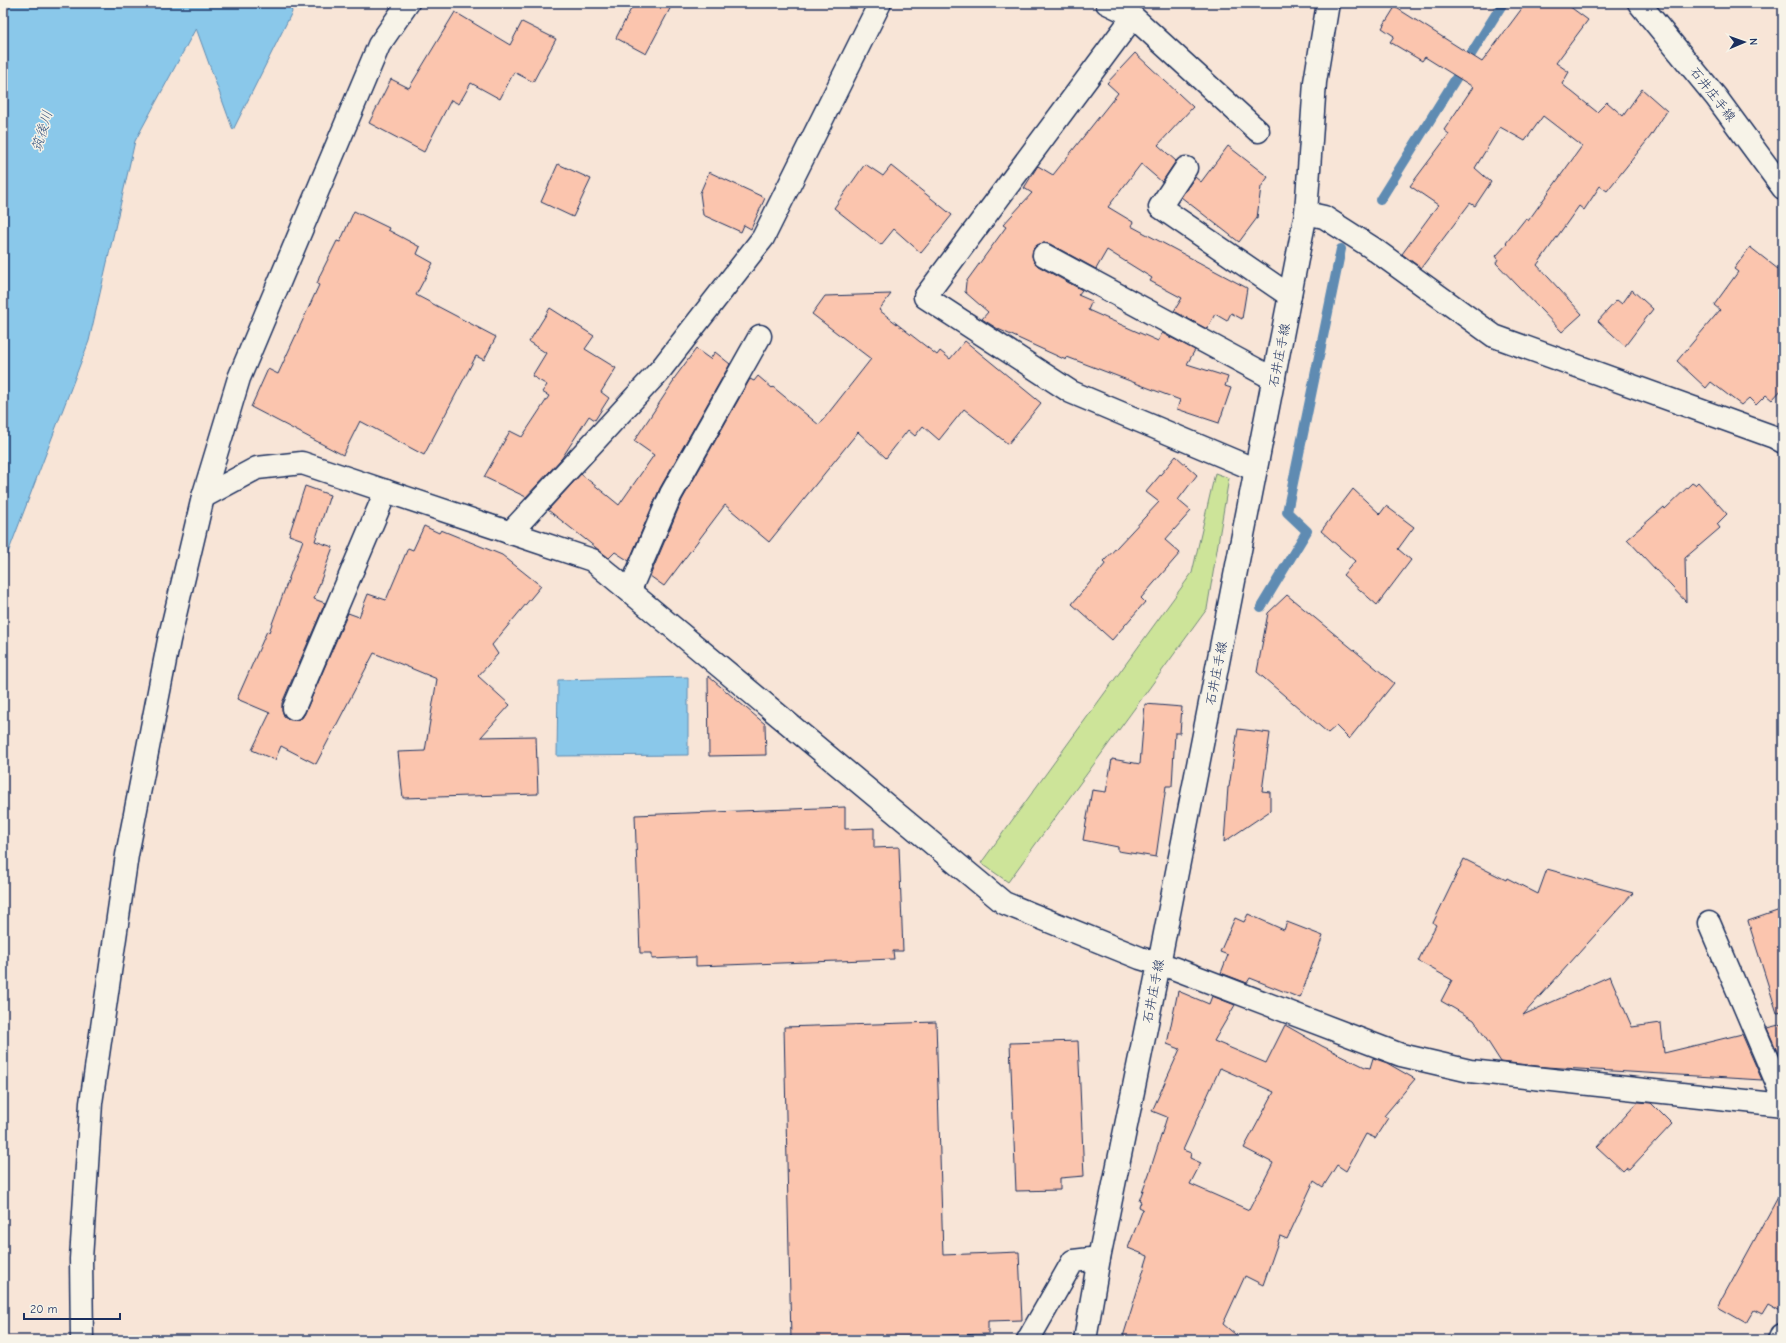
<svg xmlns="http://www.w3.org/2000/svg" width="1786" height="1343" viewBox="0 0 1786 1343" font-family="'Comic Neue','Klee One',sans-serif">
  <rect width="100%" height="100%" fill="#f8e5d7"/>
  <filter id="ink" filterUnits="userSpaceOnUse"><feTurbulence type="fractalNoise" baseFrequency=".025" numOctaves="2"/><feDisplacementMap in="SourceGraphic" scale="8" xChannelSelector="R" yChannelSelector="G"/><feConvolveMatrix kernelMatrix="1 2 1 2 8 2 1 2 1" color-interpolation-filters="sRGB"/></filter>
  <g filter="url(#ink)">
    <path fill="#cde499" stroke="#748a7c" d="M 1215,473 L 1229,478 L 1207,609 L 1008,882 L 981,863 L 1192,573 Z"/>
    <g fill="#8ac8ea" stroke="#5e8bb2">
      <path d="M 3,3 L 290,3 L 292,12 L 233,130 L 196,28 L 135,141 L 89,341 L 3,566 Z"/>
      <path d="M 688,677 L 688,755 L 557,756 L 558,680 Z"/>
    </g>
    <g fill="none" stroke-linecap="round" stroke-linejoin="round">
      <g stroke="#5e8bb2" stroke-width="10">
        <path d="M 1380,200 L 1503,3"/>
        <path d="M 1261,607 L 1307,531 L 1287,512 L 1341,249"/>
      </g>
    </g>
    <g fill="#fbc5ae" stroke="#1b2f5e" fill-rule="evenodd">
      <path d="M 634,3 L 673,3 L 646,54 L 616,38 Z"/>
      <path d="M 1526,3 L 1565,3 L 1588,20 L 1556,63 L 1569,72 L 1562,84 L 1597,112 L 1607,102 L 1623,116 L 1642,89 L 1667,111 L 1650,137 L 1607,191 L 1600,186 L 1584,210 L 1579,206 L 1537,265 L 1582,314 L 1562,332 L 1496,263 L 1498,259 L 1496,256 L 1507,244 L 1506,243 L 1526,218 L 1528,221 L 1582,146 L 1543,116 L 1525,141 L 1500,127 L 1475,168 L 1491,182 L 1475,206 L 1470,203 L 1421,268 L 1402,254 L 1438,205 L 1410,186 L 1449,134 L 1444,130 L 1473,87 L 1425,57 L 1422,61 L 1390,42 L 1394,36 L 1382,28 L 1395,7 L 1482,62 Z"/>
      <path d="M 455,12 L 510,45 L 522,22 L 556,39 L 533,82 L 514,72 L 500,99 L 471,83 L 459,104 L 451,100 L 424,152 L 369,123 L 391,79 L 409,88 Z"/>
      <path d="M 1135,53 L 1193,107 L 1158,145 L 1176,161 L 1162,182 L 1141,164 L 1108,207 L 1133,222 L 1131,226 L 1247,288 L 1242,319 L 1231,313 L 1227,321 L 1215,314 L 1207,329 L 1174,311 L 1182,298 L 1150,281 L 1152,278 L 1107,250 L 1096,269 L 1050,244 L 1044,243 L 1037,245 L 1033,249 L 1032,256 L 1034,262 L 1038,266 L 1082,290 L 1078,295 L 1092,301 L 1088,310 L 1158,341 L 1162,333 L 1195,350 L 1187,364 L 1228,377 L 1225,386 L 1231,388 L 1219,423 L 1177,409 L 1180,400 L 1067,357 L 1066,360 L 998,329 L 982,319 L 988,312 L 965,292 L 966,282 L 1006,227 L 1003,225 L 1032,193 L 1024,188 L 1037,167 L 1038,166 L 1053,175 L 1118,93 L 1107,83 Z"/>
      <path d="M 1228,146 L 1268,177 L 1261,187 L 1257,218 L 1239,242 L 1181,197 L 1195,177 L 1201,182 Z"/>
      <path d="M 558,164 L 591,179 L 573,217 L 541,202 Z"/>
      <path d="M 865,164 L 883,176 L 891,166 L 952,215 L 921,253 L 894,229 L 881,245 L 834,208 Z"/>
      <path d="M 709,172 L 765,198 L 751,229 L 744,225 L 741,232 L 703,215 L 700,193 Z"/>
      <path d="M 354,211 L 389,228 L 388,230 L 420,247 L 417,254 L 433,263 L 416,295 L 496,337 L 484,360 L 476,356 L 424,455 L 360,421 L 343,455 L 251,407 L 268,369 L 278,374 L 319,285 L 317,284 L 320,275 L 337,241 L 340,242 Z"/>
      <path d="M 1750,247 L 1783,273 L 1783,388 L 1772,400 L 1766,395 L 1756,405 L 1749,398 L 1741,405 L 1711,382 L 1706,388 L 1677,361 L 1720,310 L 1714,305 L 1738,272 L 1734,269 Z"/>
      <path d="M 1632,290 L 1653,309 L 1625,346 L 1598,321 L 1617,300 L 1622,304 Z"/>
      <path d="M 891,294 L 879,310 L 937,355 L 940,351 L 950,359 L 965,341 L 1041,403 L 1008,444 L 964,409 L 939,440 L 923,426 L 915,436 L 908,430 L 886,458 L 858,432 L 769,542 L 725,505 L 664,586 L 650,576 L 682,500 L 750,379 L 754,381 L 758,376 L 772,388 L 773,387 L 819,425 L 871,359 L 812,314 L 825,296 Z"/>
      <path d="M 550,308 L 594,336 L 585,349 L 616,368 L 601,392 L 609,398 L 595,420 L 589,416 L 562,458 L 526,497 L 484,477 L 510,431 L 522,437 L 549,396 L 542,392 L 547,385 L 532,376 L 546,353 L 529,342 Z"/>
      <path d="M 696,349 L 710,359 L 715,352 L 730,364 L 660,488 L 629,561 L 615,552 L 609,558 L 548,510 L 581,474 L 619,505 L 654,455 L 634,441 L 674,381 L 673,380 Z"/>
      <path d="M 1176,456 L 1197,475 L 1178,500 L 1191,511 L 1165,540 L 1180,553 L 1141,598 L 1145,602 L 1112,640 L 1072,604 L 1106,563 L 1104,561 L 1159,502 L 1146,492 Z"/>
      <path d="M 1698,482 L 1727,514 L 1717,524 L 1720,528 L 1685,558 L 1686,602 L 1627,539 L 1664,507 L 1665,509 L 1692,483 L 1695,485 Z"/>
      <path d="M 305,486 L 330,495 L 315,541 L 333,547 L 314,599 L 325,603 L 282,703 L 282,710 L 284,716 L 290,720 L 296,720 L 302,718 L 305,713 L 348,613 L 359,617 L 368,594 L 386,600 L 408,548 L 413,550 L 424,526 L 439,533 L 441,530 L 502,555 L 541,586 L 492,645 L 498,654 L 478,676 L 510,705 L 481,737 L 536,736 L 538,794 L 403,798 L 398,752 L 425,751 L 437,679 L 374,653 L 316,764 L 281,746 L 275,760 L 252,750 L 270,713 L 237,699 L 267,631 L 269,632 L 303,540 L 289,535 Z"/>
      <path d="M 1353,489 L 1380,514 L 1386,506 L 1414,527 L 1398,549 L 1411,560 L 1377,605 L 1343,575 L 1355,561 L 1321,531 Z"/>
      <path d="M 1287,595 L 1394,683 L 1349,739 L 1336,726 L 1328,733 L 1257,672 L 1268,613 Z"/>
      <path d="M 708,676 L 765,724 L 766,755 L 709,756 Z"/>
      <path d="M 1145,704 L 1182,707 L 1180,733 L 1175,733 L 1172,786 L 1166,786 L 1156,857 L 1118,851 L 1118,847 L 1083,840 L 1092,790 L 1106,792 L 1112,759 L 1140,764 Z"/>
      <path d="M 1238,729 L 1270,733 L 1262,791 L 1270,792 L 1270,811 L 1224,842 L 1228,787 L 1229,787 Z"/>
      <path d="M 845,807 L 845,829 L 874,828 L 874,848 L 899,847 L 903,951 L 893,951 L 894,959 L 696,966 L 696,957 L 652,959 L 652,953 L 640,953 L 635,815 Z"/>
      <path d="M 1464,859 L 1506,880 L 1507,878 L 1538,894 L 1547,869 L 1633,893 L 1523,1015 L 1610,976 L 1632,1027 L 1661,1023 L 1664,1053 L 1742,1034 L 1762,1080 L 1546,1067 L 1501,1062 L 1474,1020 L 1441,1001 L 1452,980 L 1418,961 L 1436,925 L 1433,923 Z"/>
      <path d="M 1783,909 L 1783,1012 L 1777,1013 L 1748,921 Z"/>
      <path d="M 1248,914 L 1284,930 L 1287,922 L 1323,936 L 1300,998 L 1250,978 L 1247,983 L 1221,973 L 1228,955 L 1220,952 L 1235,918 L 1244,922 Z"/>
      <path d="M 1178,991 L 1209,1004 L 1212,996 L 1235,1005 L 1214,1041 L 1266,1063 L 1285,1025 L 1322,1046 L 1365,1067 L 1370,1068 L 1373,1058 L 1387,1063 L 1415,1079 L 1384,1116 L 1388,1118 L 1375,1138 L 1366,1134 L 1346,1171 L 1337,1165 L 1323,1187 L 1314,1181 L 1287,1239 L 1280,1236 L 1263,1285 L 1245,1276 L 1223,1324 L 1242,1340 L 1122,1340 L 1148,1256 L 1128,1248 L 1143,1209 L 1139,1207 L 1141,1202 L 1139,1201 L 1149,1174 L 1167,1117 L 1152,1111 L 1180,1049 L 1167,1044 ZM 1220,1068 L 1274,1092 L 1244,1148 L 1273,1163 L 1249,1210 L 1190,1184 L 1201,1163 L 1190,1158 L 1191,1153 L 1183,1150 Z"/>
      <path d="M 936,1022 L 943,1255 L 1019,1252 L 1022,1320 L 988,1321 L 988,1334 L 791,1340 L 784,1027 Z"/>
      <path d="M 1783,1024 L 1783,1065 L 1767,1028 Z"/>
      <path d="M 1078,1041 L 1084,1176 L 1060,1178 L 1060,1190 L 1016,1191 L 1010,1043 Z"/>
      <path d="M 1638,1102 L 1651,1103 L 1672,1124 L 1629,1170 L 1626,1168 L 1623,1171 L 1597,1147 Z"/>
      <path d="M 1783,1188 L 1783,1314 L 1767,1305 L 1761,1315 L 1753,1311 L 1746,1323 L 1718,1307 Z"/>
    </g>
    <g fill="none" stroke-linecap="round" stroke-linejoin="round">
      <defs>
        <g id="minor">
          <path d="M 1107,3 L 1130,14 L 1258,131"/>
          <path d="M 1133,17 L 925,297 L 1071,392 L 1256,470"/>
          <path d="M 1186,168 L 1160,207 L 1290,296"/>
          <path d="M 1306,213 L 1324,217 L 1371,247 L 1494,336 L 1774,437 L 1783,442"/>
          <path d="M 1044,255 L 1274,379"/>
          <path d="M 203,497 L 257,468 L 302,463 L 592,560 L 1004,903 L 1140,958 L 1173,968 L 1401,1055 L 1470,1071 L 1783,1105"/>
          <path d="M 510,533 L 661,369 L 763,238 L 880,3"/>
          <path d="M 630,590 L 671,494 L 760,336"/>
          <path d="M 294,708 L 386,491"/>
          <path d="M 1709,923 L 1783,1097"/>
          <path d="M 82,1340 L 81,1259 L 91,1103 L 127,855 L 169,640 L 203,497 L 239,378 L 379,45 L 408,3"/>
          <path d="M 1028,1340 L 1073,1261 L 1099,1258"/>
          <path d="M 1781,1340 L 1783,1335"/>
        </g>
        <path id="tertiary" d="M 1085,1340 L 1099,1258 L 1159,964 L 1306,213 L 1315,82 L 1328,3"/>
        <path id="secondary" d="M 1639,3 L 1716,97 L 1783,188"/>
      </defs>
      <use href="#minor" stroke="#1b2f5e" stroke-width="25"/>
      <use href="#tertiary" stroke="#1b2f5e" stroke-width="25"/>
      <use href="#secondary" stroke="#1b2f5e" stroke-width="25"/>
      <use href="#minor" stroke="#f7f3e8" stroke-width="22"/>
      <use href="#tertiary" stroke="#f7f3e8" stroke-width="22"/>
      <use href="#secondary" stroke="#f7f3e8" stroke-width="22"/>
    </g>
  </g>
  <g text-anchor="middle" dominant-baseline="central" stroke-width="3" stroke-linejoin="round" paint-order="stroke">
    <g font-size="13" fill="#1b2f5e" stroke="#f7f3e8">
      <text transform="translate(1713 94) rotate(52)">石井庄手線</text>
      <text transform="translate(1279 355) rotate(-79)">石井庄手線</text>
      <text transform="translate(1216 673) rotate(-79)">石井庄手線</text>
      <text transform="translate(1153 991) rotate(-79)">石井庄手線</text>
    </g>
    <g font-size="14" font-style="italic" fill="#375581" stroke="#f7f3e8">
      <text transform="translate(42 131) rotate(-73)">筑後川</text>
    </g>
  </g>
  <rect width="1786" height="1343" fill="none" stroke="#f7f3e8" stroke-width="16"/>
  <rect x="8" y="8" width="1770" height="1327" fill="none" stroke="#1b2f5e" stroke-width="1.5" filter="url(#ink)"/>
  <g transform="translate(1744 42) rotate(88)" stroke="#f7f3e8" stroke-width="3" paint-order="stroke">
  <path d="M0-3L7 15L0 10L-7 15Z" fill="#1b2f5e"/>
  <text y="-6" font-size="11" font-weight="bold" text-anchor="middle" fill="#1b2f5e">N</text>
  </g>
  <path d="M24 1313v6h96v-6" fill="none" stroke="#1b2f5e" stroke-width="2"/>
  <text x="30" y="1313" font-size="12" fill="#1b2f5e" stroke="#f7f3e8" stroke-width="3" paint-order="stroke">20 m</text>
</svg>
